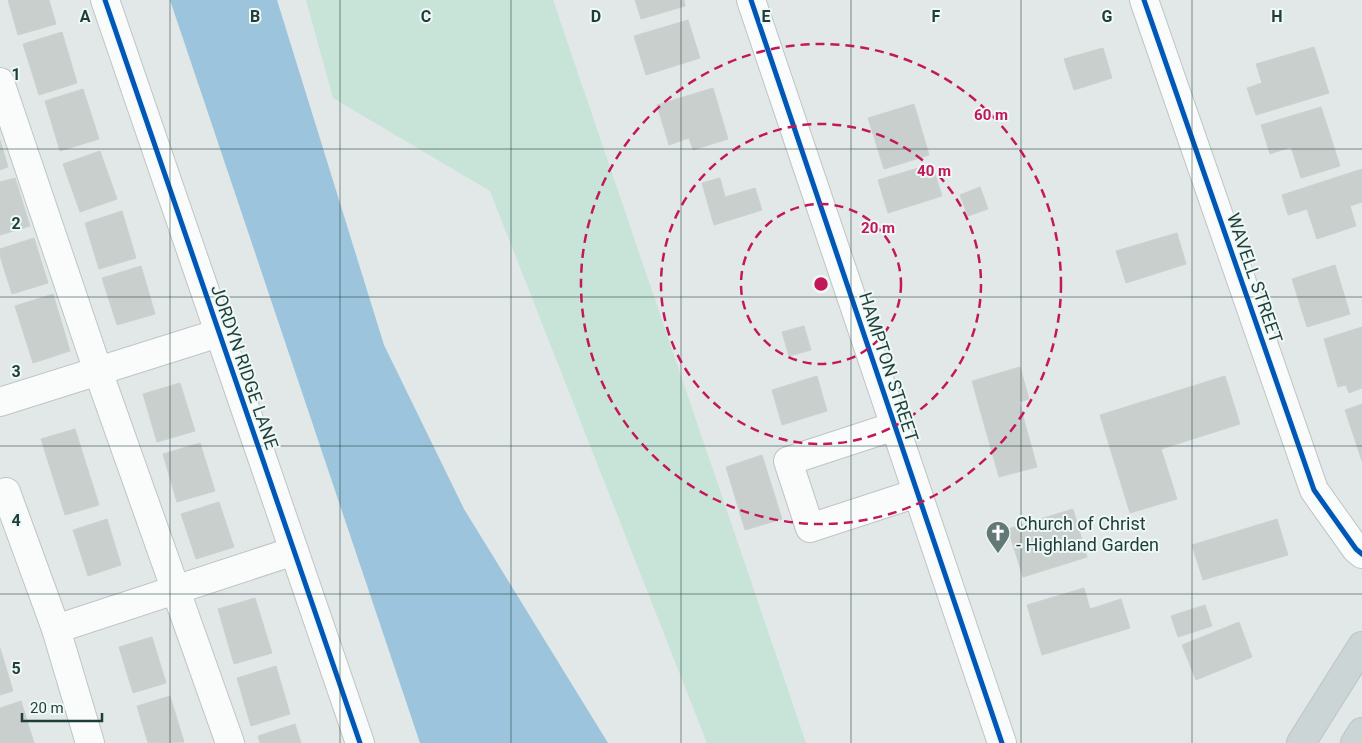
<svg xmlns="http://www.w3.org/2000/svg" width="1362" height="743" viewBox="0 0 1362 743" font-family="Roboto,sans-serif">
  <rect width="100%" height="100%" fill="#e1e8e7"/>
  <path fill="#c8e3d7" d="M 306,0 L 553,0 L 806,743 L 707,743 L 490,191 L 333,98 Z"/>
  <path fill="#9cc4dc" d="M 170,0 L 277,0 L 384,345 L 464,509 L 608,743 L 420,743 Z"/>
  <g fill="#c8cfcd" stroke="#cad1d0">
    <path d="M 8,0 L 49,0 L 56,24 L 18,35 Z"/>
    <path d="M 635,0 L 684,0 L 685,6 L 641,19 Z"/>
    <path d="M 688,20 L 700,58 L 646,75 L 634,36 Z"/>
    <path d="M 62,32 L 77,83 L 39,95 L 23,44 Z"/>
    <path d="M 1314,47 L 1329,93 L 1256,115 L 1247,88 L 1262,83 L 1256,64 Z"/>
    <path d="M 1103,48 L 1112,78 L 1074,90 L 1064,59 Z"/>
    <path d="M 713,88 L 728,139 L 693,150 L 689,138 L 669,145 L 657,105 Z"/>
    <path d="M 83,89 L 99,139 L 60,151 L 45,101 Z"/>
    <path d="M 914,104 L 929,155 L 884,169 L 868,118 Z"/>
    <path d="M 1321,107 L 1340,166 L 1301,178 L 1291,147 L 1270,154 L 1261,125 Z"/>
    <path d="M 0,140 L 8,167 L 0,170 Z"/>
    <path d="M 100,151 L 117,199 L 80,212 L 63,164 Z"/>
    <path d="M 932,164 L 942,196 L 888,213 L 878,180 Z"/>
    <path d="M 1362,169 L 1362,202 L 1350,206 L 1356,226 L 1317,239 L 1307,209 L 1288,215 L 1282,195 Z"/>
    <path d="M 15,178 L 30,226 L 0,235 L 0,182 Z"/>
    <path d="M 720,178 L 725,197 L 755,188 L 762,210 L 714,225 L 702,183 Z"/>
    <path d="M 980,187 L 988,209 L 968,216 L 960,195 Z"/>
    <path d="M 122,211 L 136,258 L 99,269 L 85,223 Z"/>
    <path d="M 1177,233 L 1186,264 L 1126,283 L 1116,251 Z"/>
    <path d="M 34,238 L 48,283 L 12,294 L 0,256 L 0,249 Z"/>
    <path d="M 1335,265 L 1350,314 L 1307,327 L 1292,279 Z"/>
    <path d="M 141,266 L 155,314 L 117,325 L 102,278 Z"/>
    <path d="M 53,294 L 70,351 L 33,363 L 15,306 Z"/>
    <path d="M 804,326 L 811,350 L 789,356 L 782,332 Z"/>
    <path d="M 1362,327 L 1362,388 L 1349,393 L 1346,385 L 1338,387 L 1324,339 Z"/>
    <path d="M 1020,367 L 1029,399 L 1019,402 L 1037,467 L 999,477 L 972,381 Z"/>
    <path d="M 817,376 L 827,411 L 782,425 L 772,390 Z"/>
    <path d="M 1225,376 L 1240,424 L 1161,449 L 1177,499 L 1130,513 L 1100,415 Z"/>
    <path d="M 180,383 L 195,431 L 157,442 L 143,394 Z"/>
    <path d="M 1362,404 L 1362,461 L 1345,410 Z"/>
    <path d="M 75,429 L 99,505 L 65,515 L 41,439 Z"/>
    <path d="M 200,443 L 215,491 L 177,502 L 163,454 Z"/>
    <path d="M 762,455 L 782,519 L 745,530 L 726,467 Z"/>
    <path d="M 219,502 L 234,547 L 196,559 L 181,514 Z"/>
    <path d="M 1073,509 L 1087,557 L 1023,577 L 1008,529 Z"/>
    <path d="M 107,519 L 121,565 L 88,576 L 73,530 Z"/>
    <path d="M 1277,519 L 1288,555 L 1203,580 L 1192,545 Z"/>
    <path d="M 1084,588 L 1090,609 L 1121,599 L 1130,628 L 1042,655 L 1027,605 Z"/>
    <path d="M 255,598 L 272,653 L 234,664 L 218,609 Z"/>
    <path d="M 1205,605 L 1212,626 L 1178,637 L 1171,616 Z"/>
    <path d="M 1239,622 L 1252,657 L 1196,680 L 1182,645 Z"/>
    <path d="M 152,637 L 166,683 L 133,693 L 119,647 Z"/>
    <path d="M 0,648 L 13,691 L 0,695 Z"/>
    <path d="M 276,666 L 290,714 L 251,726 L 237,678 Z"/>
    <path d="M 170,696 L 184,742 L 148,743 L 137,706 Z"/>
    <path d="M 21,701 L 34,743 L 0,743 L 0,708 Z"/>
    <path d="M 295,724 L 301,743 L 260,743 L 258,736 Z"/>
  </g>
  <g fill="none" stroke-linecap="round" stroke-linejoin="round">
    <defs>
      <g id="minor">
        <path d="M 105,0 L 360,743"/>
        <path d="M 751,0 L 1002,743"/>
        <path d="M 1144,0 L 1314,490 L 1356,549 L 1362,554"/>
        <path d="M 0,82 L 98,371 L 230,743"/>
        <path d="M 0,402 L 219,333"/>
        <path d="M 895,426 L 788,461 L 810,528 L 917,493"/>
        <path d="M 6,492 L 56,629 L 90,743"/>
        <path d="M 56,629 L 294,551"/>
      </g>
      <g id="major">
        <path d="M 1301,743 L 1362,646"/>
        <path d="M 1355,743 L 1362,732"/>
      </g>
    </defs>
    <use href="#minor" stroke="#bec5c4" stroke-width="30"/>
    <use href="#major" stroke="#bbc5c4" stroke-width="30"/>
    <use href="#minor" stroke="#fafcfb" stroke-width="28"/>
    <use href="#major" stroke="#cbd5d5" stroke-width="28"/>
    <defs>
      <g id="cycleway">
        <path d="M 105,0 L 360,743"/>
        <path d="M 751,0 L 1002,743"/>
        <path d="M 1144,0 L 1314,490 L 1356,549 L 1362,554"/>
      </g>
    </defs>
    <use href="#cycleway" stroke="#eef8f5" stroke-width="8"/>
    <use href="#cycleway" stroke="#0057b8" stroke-width="5"/>
  </g>
  <path fill="none" stroke="#1e3d3b" stroke-width="1" stroke-opacity="0.55" d="M 170,0 L 170,743M 340,0 L 340,743M 511,0 L 511,743M 681,0 L 681,743M 851,0 L 851,743M 1021,0 L 1021,743M 1192,0 L 1192,743M 0,149 L 1362,149M 0,297 L 1362,297M 0,446 L 1362,446M 0,594 L 1362,594"/>
  <g fill="none" stroke="#c2185b" stroke-width="2.5" stroke-dasharray="9 6">
    <circle cx="821" cy="284" r="80"/>
    <circle cx="821" cy="284" r="160"/>
    <circle cx="821" cy="284" r="240"/>
  </g>
  <defs>
    <symbol id="church-pin" viewBox="-11 -11 22 30"><path d="M0 17L-7.5 6A9.5 9.5 0 1 1 7.5 6Z" fill="#627977" stroke="#eef8f5"/><path d="M-1.2-6h2.4v3.5h3.3v2.4h-3.3V6h-2.4V-.1h-3.3v-2.4h3.3Z" fill="#fff"/></symbol>
  </defs>
  <g fill-rule="evenodd">
    <use href="#church-pin" x="984" y="519" width="28" height="38"/>
  </g>
  <g text-anchor="middle" dominant-baseline="central" stroke-width="4" stroke-linejoin="round" paint-order="stroke">
    <g font-size="18" fill="#1e3d3b" stroke="#eef8f5">
      <text transform="translate(1255 278) rotate(71)">WAVELL STREET</text>
      <text transform="translate(245 367) rotate(71)">JORDYN RIDGE LANE</text>
      <text transform="translate(889 367) rotate(72)">HAMPTON STREET</text>
    </g>
    <g font-size="18" fill="#1e3d3b" stroke="#eef8f5" text-anchor="start">
      <text x="1016" y="523">Church of Christ<tspan x="1016" dy="21">- Highland Garden</tspan></text>
    </g>
  </g>
  <g font-size="16" text-anchor="middle" font-weight="bold" fill="#1e3d3b" stroke="#eef8f5" stroke-width="4" stroke-linejoin="round" paint-order="stroke">
    <text x="85" y="22">A</text>
    <text x="255" y="22">B</text>
    <text x="426" y="22">C</text>
    <text x="596" y="22">D</text>
    <text x="766" y="22">E</text>
    <text x="936" y="22">F</text>
    <text x="1107" y="22">G</text>
    <text x="1277" y="22">H</text>
    <text x="16" y="80">1</text>
    <text x="16" y="229">2</text>
    <text x="16" y="377">3</text>
    <text x="16" y="526">4</text>
    <text x="16" y="674">5</text>
  </g>
  <circle cx="821" cy="284" r="8" fill="#c2185b" stroke="#eef8f5" stroke-width="2.5"/>
  <g font-size="15" text-anchor="middle" font-weight="bold" fill="#c2185b" stroke="#eef8f5" stroke-width="4" stroke-linejoin="round" paint-order="stroke">
    <text x="991" y="120">60 m</text>
    <text x="934" y="176">40 m</text>
    <text x="878" y="233">20 m</text>
  </g>
  <path d="M22 713v8h80v-8" fill="none" stroke="#1e3d3b" stroke-width="2.5"/>
  <text x="30" y="713" font-size="15" fill="#1e3d3b" stroke="#eef8f5" stroke-width="4" paint-order="stroke">20 m</text>
</svg>
